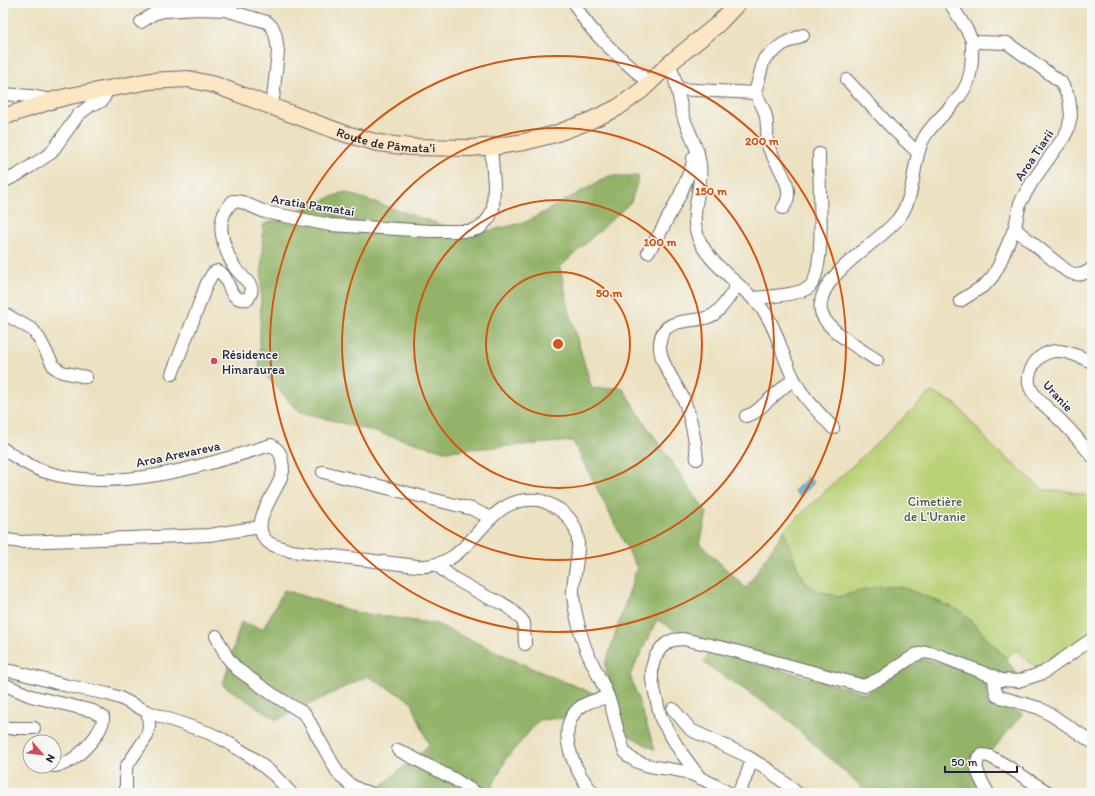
<svg xmlns="http://www.w3.org/2000/svg" width="1095" height="796" viewBox="0 0 1095 796" font-family="Itim,sans-serif">
  <rect width="100%" height="100%" fill="#f6f6f2"/>
  <filter id="ink" filterUnits="userSpaceOnUse"><feTurbulence type="fractalNoise" baseFrequency=".025" numOctaves="2"/><feDisplacementMap in="SourceGraphic" scale="8" xChannelSelector="R" yChannelSelector="G"/><feConvolveMatrix kernelMatrix="1 2 1 2 8 2 1 2 1" color-interpolation-filters="sRGB"/></filter>
  <filter id="wash" filterUnits="userSpaceOnUse"><feTurbulence type="fractalNoise" baseFrequency=".012" numOctaves="4" result="noise"/><feDisplacementMap in="SourceGraphic" scale="16" xChannelSelector="R" yChannelSelector="G"/><feGaussianBlur stdDeviation="0.9" result="paint"/><feColorMatrix in="noise" values="0 0 0 0 0 0 0 0 0 0 0 0 0 0 0 0 0 1.4 0 .05"/><feComposite in="paint" operator="in"/></filter>
  <g filter="url(#wash)">
    <rect width="100%" height="100%" fill="#ece1c0"/>
    <path fill="#bad176" stroke="#6e7a58" d="M 931,392 L 956,404 L 992,446 L 1044,490 L 1067,491 L 1092,497 L 1092,634 L 1043,667 C 1032,667 1024,657 1016,650 L 1006,658 L 962,612 L 902,587 L 855,593 L 839,597 L 818,591 L 806,584 L 798,569 L 784,530 Z"/>
    <g fill="#93b367" stroke="#5a6a51">
      <path d="M 609,176 L 639,176 L 631,202 L 560,267 L 571,318 L 592,389 L 622,387 L 646,425 L 707,513 L 700,544 L 746,588 L 784,530 L 798,569 L 806,584 L 818,591 L 839,597 L 879,586 L 902,587 L 930,598 L 962,612 L 1006,658 L 1019,677 L 990,671 L 938,651 L 872,677 L 858,679 L 682,634 L 657,620 L 630,675 L 655,750 L 621,731 L 605,665 L 637,568 L 573,441 L 445,451 L 298,411 L 259,368 L 263,225 L 344,192 L 472,235 L 526,222 Z"/>
      <path d="M 284,590 L 355,612 L 436,624 L 536,670 L 597,695 L 563,718 L 539,720 L 506,759 L 489,793 L 373,793 L 429,745 L 411,701 L 367,676 L 277,720 L 223,685 L 241,622 L 263,629 Z"/>
      <path d="M 709,650 L 865,693 L 923,659 L 941,663 L 986,678 L 987,705 L 1023,713 L 992,751 L 971,755 L 980,793 L 868,793 L 781,714 L 704,663 Z"/>
    </g>
    <path fill="#5eb2da" stroke="#406a8a" d="M 808,477 L 814,483 L 800,497 L 794,491 Z"/>
  </g>
  <g filter="url(#ink)">
    <g fill="none" stroke-linecap="round" stroke-linejoin="round">
      <defs>
        <g id="street">
          <path d="M 575,3 C 585,30 627,63 649,83"/>
          <path d="M 950,3 L 967,30 L 972,41 L 978,42 L 1007,43 L 1061,82 L 1069,98 L 1071,116 L 1068,129 L 1064,137 L 1032,182 L 1020,203 L 1015,227 L 999,265 L 993,276 L 985,285 L 960,301"/>
          <path d="M 141,22 L 153,14 L 164,11 L 199,9 L 225,10 L 267,22 L 273,28 L 276,37 L 278,52 L 272,108"/>
          <path d="M 670,63 C 671,69 674,75 675,80 C 679,93 680,106 684,119 C 690,134 698,148 700,164 C 703,186 691,209 696,230 C 703,263 744,284 763,310 C 778,330 782,357 794,379 C 803,398 819,412 833,428"/>
          <path d="M 847,80 L 890,126 L 915,150 L 918,151"/>
          <path d="M 677,89 L 755,93"/>
          <path d="M 3,94 L 30,96 L 51,100"/>
          <path d="M 3,182 L 19,174 L 51,153 L 78,115 L 91,105 L 102,101 L 109,88"/>
          <path d="M 783,208 C 799,188 773,163 767,143 C 766,138 768,132 767,127 C 767,113 762,105 755,93 L 764,59 L 783,44 L 803,35"/>
          <path d="M 1015,227 L 1020,233 L 1067,271 C 1076,276 1084,276 1092,268"/>
          <path d="M 648,252 L 660,233 L 680,195 L 692,166 L 693,158 L 698,152"/>
          <path d="M 753,298 C 766,297 798,295 808,288 C 828,275 818,179 819,154"/>
          <path d="M 3,313 L 33,330 L 40,340 L 54,367 L 62,372 L 86,377"/>
          <path d="M 877,360 C 863,351 824,329 821,311 C 815,276 879,243 898,219 C 916,196 911,168 922,142 C 926,133 933,125 940,118 C 968,89 973,82 972,41"/>
          <path d="M 1092,362 C 1075,355 1057,344 1040,357 C 1032,364 1026,377 1030,387 C 1035,400 1050,409 1059,419 C 1071,430 1081,443 1092,456"/>
          <path d="M 172,374 L 197,310 L 207,283 L 213,273 L 217,271 C 233,276 224,302 248,299 C 250,295 253,292 251,287 C 249,282 239,273 235,268 C 227,255 219,235 222,220 C 224,212 228,206 233,201 L 242,202 L 265,212 L 330,225 L 430,231 L 469,231 L 480,228 L 489,218 L 493,209 L 494,184 L 491,147"/>
          <path d="M 746,416 L 754,413 L 793,379"/>
          <path d="M 3,449 C 14,456 33,469 46,472 C 116,494 203,466 271,445 C 278,449 282,454 282,462 C 283,465 283,469 283,471 C 279,492 246,524 268,542 C 274,547 284,548 291,551 L 417,566 C 477,570 479,494 538,500 C 546,501 553,506 560,510 C 590,531 574,563 573,591 C 573,599 575,610 577,618 C 579,628 582,638 585,647 C 593,667 605,685 611,705 C 614,715 621,750 628,756 C 644,769 667,767 685,772 C 701,777 715,785 729,793"/>
          <path d="M 697,459 C 695,438 692,420 684,400 C 676,382 658,362 660,342 C 663,314 697,325 713,315 C 723,308 731,295 737,285"/>
          <path d="M 323,472 L 472,509 L 491,518"/>
          <path d="M 3,539 L 7,540 L 21,542 L 209,535 L 260,527"/>
          <path d="M 437,565 L 453,578 L 489,598 L 500,602 L 511,609 L 522,620 L 524,623 L 525,644"/>
          <path d="M 216,636 L 227,657 L 237,669 L 272,694 L 305,714 L 338,773 L 349,784 L 360,790 L 370,793"/>
          <path d="M 3,670 L 16,672 L 68,686 L 108,694 L 120,698 L 148,712 L 209,733 L 224,740 L 253,758 L 274,775 L 291,793"/>
          <path d="M 994,676 L 995,689 L 997,696 L 1039,708 L 1053,716 L 1092,742"/>
          <path d="M 3,684 L 31,696 L 93,711 L 103,717 C 104,732 79,757 66,763 C 63,765 58,765 54,766"/>
          <path d="M 673,709 L 691,730 L 745,755 L 769,770 L 797,793"/>
          <path d="M 3,728 L 34,728"/>
          <path d="M 398,750 L 454,779 L 476,793"/>
          <path d="M 700,778 L 680,751 L 661,719 L 652,680 L 652,668 L 655,657 L 661,648 L 667,643 L 673,640 L 683,639 L 724,648 L 864,686 L 881,678 L 915,655 L 926,652 L 938,655 L 1002,680 L 1018,681 L 1043,673 L 1092,639"/>
          <path d="M 126,793 L 126,767 L 147,736 L 149,727 L 148,712"/>
          <path d="M 593,793 C 577,774 556,735 575,712 C 583,702 596,700 608,697"/>
          <path d="M 738,793 L 745,779 L 752,760"/>
          <path d="M 988,793 C 983,783 969,763 982,755 L 989,756 L 1002,763 L 1049,793"/>
        </g>
        <g id="secondary">
          <path id="s1" d="M 3,117 L 54,100 L 70,96 L 150,81 L 188,79 L 215,85 L 321,125 L 346,134 L 378,143 L 411,147 L 470,148 L 498,146 L 524,142 L 555,134 L 587,122 L 617,108 L 642,90 L 670,63 L 717,25 L 738,3"/>
        </g>
      </defs>
      <use href="#street" stroke="#69656a" stroke-width="14"/>
      <use href="#secondary" stroke="#69656a" stroke-width="18"/>
      <use href="#street" stroke="#fff" stroke-width="12"/>
      <use href="#secondary" stroke="#fce6c4" stroke-width="16"/>
    </g>
  </g>
  <g fill="none" stroke="#d45411" stroke-width="2">
    <circle cx="558" cy="344" r="72"/>
    <circle cx="558" cy="344" r="144"/>
    <circle cx="558" cy="344" r="216"/>
    <circle cx="558" cy="344" r="288"/>
  </g>
  <circle fill="#d1495b" stroke="#f6f6f2" stroke-width="1.5" cx="214" cy="361" r="4"/>
  <g text-anchor="middle" dominant-baseline="central" stroke-width="3" stroke-linejoin="round" paint-order="stroke">
    <g font-size="13" fill="#22223b" stroke="#f6f6f2">
      <text stroke="none"><textPath href="#s1" startOffset="398">Route de Pāmata'i</textPath></text>
      <text transform="translate(1034 155) rotate(-56)">Aroa Tiarii</text>
      <text transform="translate(313 205) rotate(9)">Aratia Pamatai</text>
      <text transform="translate(1058 396) rotate(47)">Uranie</text>
      <text transform="translate(178 454) rotate(-12)">Aroa Arevareva</text>
    </g>
    <g font-size="13" fill="#22223b" stroke="#f6f6f2" text-anchor="start">
      <text x="222" y="354">Résidence<tspan x="222" dy="15">Hinaraurea</tspan></text>
    </g>
    <g font-size="13" fill="#50574d" stroke="#f6f6f2">
      <text x="935" y="501">Cimetière<tspan x="935" dy="15">de L'Uranie</tspan></text>
    </g>
  </g>
  <circle cx="558" cy="344" r="6" fill="#d45411" stroke="#f6f6f2" stroke-width="2"/>
  <g font-size="12" text-anchor="middle" font-weight="bold" fill="#d45411" stroke="#f6f6f2" stroke-width="3" stroke-linejoin="round" paint-order="stroke">
    <text x="762" y="145">200 m</text>
    <text x="711" y="195">150 m</text>
    <text x="660" y="246">100 m</text>
    <text x="609" y="297">50 m</text>
  </g>
  <rect width="1095" height="796" fill="none" stroke="#f6f6f2" stroke-width="16"/>
  <g transform="translate(42 754) rotate(118)"><circle r="19" fill="#f6f6f2" stroke="#a1a1a9"/>
  <path d="M0-3L7 15L0 10L-7 15Z" fill="#d1495b"/>
  <text y="-6" font-size="11" font-weight="bold" text-anchor="middle" fill="#22223b">N</text>
  </g>
  <path d="M945 766v6h72v-6" fill="none" stroke="#22223b" stroke-width="2"/>
  <text x="951" y="766" font-size="12" fill="#22223b" stroke="#f6f6f2" stroke-width="3" paint-order="stroke">50 m</text>
</svg>
